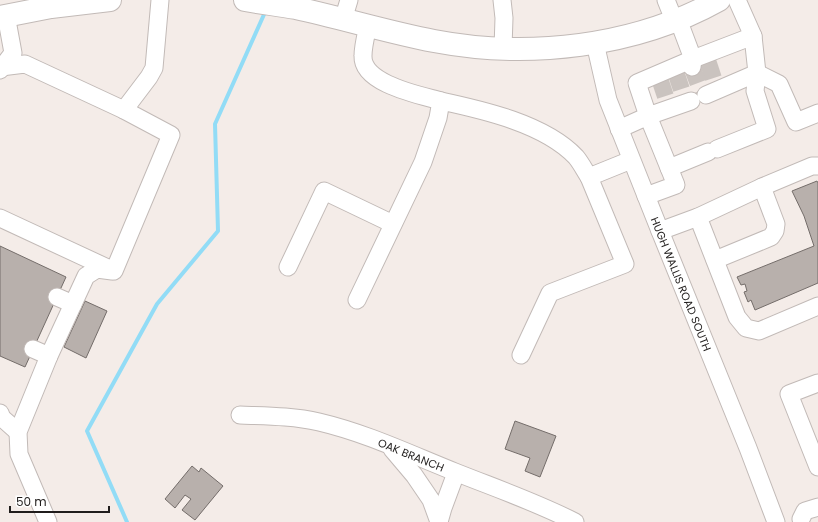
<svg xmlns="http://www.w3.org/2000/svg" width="818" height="522" viewBox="0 0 818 522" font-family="Poppins,sans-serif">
  <rect width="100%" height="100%" fill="#f4ece8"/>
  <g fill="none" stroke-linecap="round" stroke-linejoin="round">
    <path stroke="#92dcf6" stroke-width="4" d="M 127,522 L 87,431 L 157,304 L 218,231 L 215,124 L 266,10"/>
  </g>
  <g fill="#b8b0ac" stroke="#746d6a">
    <path d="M 817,181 L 818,183 L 818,283 L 755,310 L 751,300 L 748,302 L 744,292 L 747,291 L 745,284 L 741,285 L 737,277 L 814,246 L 804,216 L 792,191 Z"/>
    <path d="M 0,246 L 66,277 L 25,367 L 0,356 Z"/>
    <path d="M 85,301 L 107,311 L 86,358 L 64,347 Z"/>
    <path d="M 515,421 L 556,436 L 540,477 L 525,471 L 530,458 L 505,449 Z"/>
    <path d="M 192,466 L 199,472 L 201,468 L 223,486 L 195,520 L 182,510 L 191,499 L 185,495 L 175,508 L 165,499 Z"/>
  </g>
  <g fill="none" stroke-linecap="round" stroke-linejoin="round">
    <g stroke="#cac3bf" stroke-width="17" stroke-dasharray="17 8" stroke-linecap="butt">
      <path d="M 708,62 L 714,80"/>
      <path d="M 692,67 L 703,96"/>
      <path d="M 676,73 L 682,91"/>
      <path d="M 660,80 L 666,98"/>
    </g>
    <defs>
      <g id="minor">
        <path d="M 502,0 L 504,18 L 503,48"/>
        <path d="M 666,0 L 674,20"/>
        <path d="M 678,19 L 693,59 L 753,36 L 737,0"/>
        <path d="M 343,20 L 349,0"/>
        <path d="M 368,26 C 366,35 363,46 363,56 C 362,84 420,95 441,101"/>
        <path d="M 595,43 L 608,100 L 660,231 L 748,448 L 776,522"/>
        <path d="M 1,67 L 25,64 L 124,110"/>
        <path d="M 0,70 L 13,53 L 6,15"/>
        <path d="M 706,95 L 757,73 L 753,36"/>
        <path d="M 691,101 L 648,116 L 637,83 L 693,59 L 692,67"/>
        <path d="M 619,129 L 648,116 L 676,185 L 646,196"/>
        <path d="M 717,149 L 767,129 L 755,91 L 757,73 L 779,84 L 796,122 L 818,113"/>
        <path d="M 669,168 L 708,152"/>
        <path d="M 698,217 L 737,317 L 746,328 L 759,331 L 818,306"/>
        <path d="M 0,218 L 114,271 L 171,135 L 124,110 L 149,77 L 154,68 L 160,0"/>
        <path d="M 660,231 L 698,217 L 762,187 L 812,166 L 818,166"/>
        <path d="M 715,260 L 771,237 L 775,231 L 776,224 L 762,187"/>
        <path d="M 288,267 L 324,191 L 393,224"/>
        <path d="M 57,297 L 73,304"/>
        <path d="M 357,300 L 423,162 L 438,118 L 441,101 C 483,110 545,124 576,157 C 581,163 585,171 589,177"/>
        <path d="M 33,349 L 49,356"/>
        <path d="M 521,355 L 550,293 L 625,264 L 589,177 L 631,160"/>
        <path d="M 818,383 L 789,394 L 818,467"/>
        <path d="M 0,413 L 2,418 L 18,432"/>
        <path d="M 240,415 C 266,416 293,416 319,422 C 366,433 410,454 455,472 C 495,488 536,502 575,522"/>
        <path d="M 392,449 L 414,475 L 431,500 L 439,522"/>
        <path d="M 801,519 L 805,511 L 818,507"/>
        <path d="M 48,522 L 19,454 L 18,432 L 49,356 L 86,276 L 97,269 L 112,271"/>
        <path d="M 439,522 L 443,508 L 456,473"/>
      </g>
      <g id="major">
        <path d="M 245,0 C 262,3 279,5 296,8 C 342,18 387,32 434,41 C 528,59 635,47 719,0"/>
        <path d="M 0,17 L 51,7 L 110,0"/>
      </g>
    </defs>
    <use href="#minor" stroke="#c2bab7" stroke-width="19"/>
    <use href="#major" stroke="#c2bab7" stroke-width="24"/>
    <use href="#minor" stroke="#fff" stroke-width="17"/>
    <use href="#major" stroke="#fff" stroke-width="22"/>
  </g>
  <g text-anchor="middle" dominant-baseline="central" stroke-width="4" stroke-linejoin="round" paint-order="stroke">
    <g font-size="11" fill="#201d1c" stroke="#fff">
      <text transform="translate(681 284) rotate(68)">HUGH WALLIS ROAD SOUTH</text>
      <text transform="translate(411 455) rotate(22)">OAK BRANCH</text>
    </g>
  </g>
  <path d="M10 506v6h99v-6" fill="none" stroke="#201d1c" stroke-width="2"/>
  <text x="16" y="506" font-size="12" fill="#201d1c" stroke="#ffffff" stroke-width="3" paint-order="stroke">50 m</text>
</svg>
